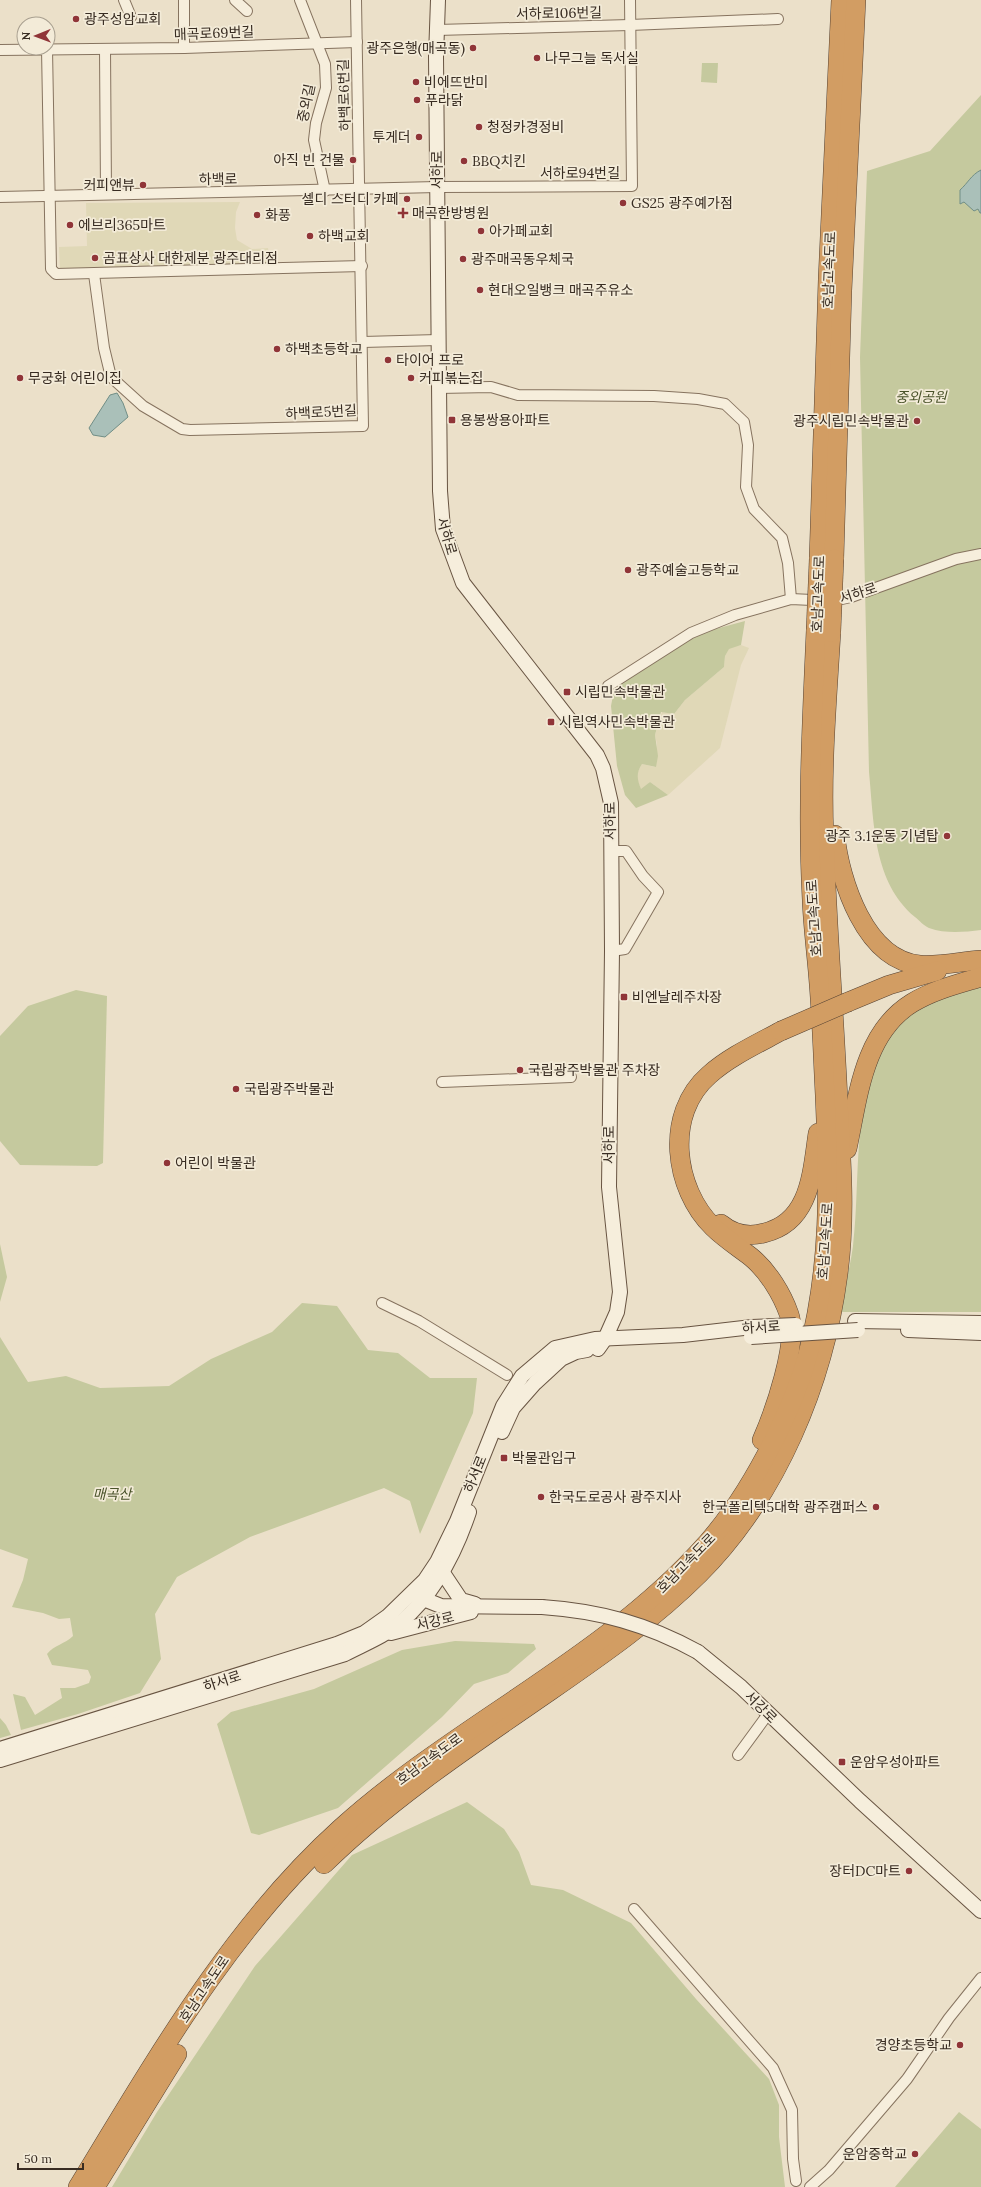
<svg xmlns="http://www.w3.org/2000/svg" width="981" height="2187" viewBox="0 0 981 2187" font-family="Lora,'Noto Sans KR',serif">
  <rect width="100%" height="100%" fill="#ebe0c9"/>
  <g fill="#e0d8b7">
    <path d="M 240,202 L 236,212 L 235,228 L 237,240 L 252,249 L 268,248 L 270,263 L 60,269 L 59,247 L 87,246 L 86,203 Z"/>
    <path d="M 741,645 L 749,648 L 741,665 L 720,748 L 668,795 L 650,782 L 641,790 L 637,779 L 638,771 L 642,764 L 655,767 L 657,744 L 655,735 L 662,712 L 674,714 L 685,700 L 724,667 L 725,656 L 729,648 Z"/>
  </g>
  <g fill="#c5c99e">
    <path d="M 702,63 L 718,63 L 717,83 L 701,82 Z"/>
    <path d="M 981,95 L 981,930 C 964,932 946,934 929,928 C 924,926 919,920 915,917 C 873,882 874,823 869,772 L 860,357 L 867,171 L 930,151 Z"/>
    <path d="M 745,621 L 741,645 L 729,649 L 725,656 L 724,667 L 685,700 L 674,714 L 661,712 L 655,735 L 658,756 L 656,767 L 642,764 C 636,773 637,779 641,789 L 650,782 L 668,795 L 636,808 L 625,795 L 617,766 L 611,706 L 615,685 L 693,635 Z"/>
    <path d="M 981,987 L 981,1312 L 840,1312 C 844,1290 850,1268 853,1246 C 863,1168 845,1056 920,1005 C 930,999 968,991 981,987 Z"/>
    <path d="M 76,990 L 107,996 L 103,1163 L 97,1166 L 20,1165 L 0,1141 L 0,1036 L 28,1006 Z"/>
    <path d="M 0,1244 L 7,1277 L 0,1302 Z"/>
    <path d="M 302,1303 L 337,1306 L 368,1350 L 398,1353 L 430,1378 L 477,1378 L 473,1413 L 420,1534 L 410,1501 L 384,1488 L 250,1537 L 177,1577 L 155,1614 L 161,1659 L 140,1693 L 78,1714 L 21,1730 L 13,1694 L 25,1697 L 35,1715 L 62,1698 L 60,1688 L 75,1688 L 89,1683 L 91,1677 L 88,1670 L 52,1665 L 47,1654 C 54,1645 65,1644 73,1636 L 70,1618 L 59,1619 L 43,1613 L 12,1607 L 23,1580 L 28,1559 L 0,1549 L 0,1337 L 28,1382 L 66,1376 L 100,1388 L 169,1386 L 211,1359 L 272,1332 Z"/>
    <path d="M 455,1641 L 534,1644 L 536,1649 L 508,1673 L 474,1684 L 442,1717 L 338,1808 L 259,1835 L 251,1833 L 217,1724 L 231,1712 L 314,1689 L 402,1650 Z"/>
    <path d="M 0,1718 L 6,1725 L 11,1735 L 0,1738 Z"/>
    <path d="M 467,1802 L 504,1829 L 519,1852 L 531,1885 L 563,1890 L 631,1923 L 696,1999 L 769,2079 L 779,2105 L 779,2137 L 785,2187 L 112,2187 L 157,2112 L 255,1966 L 352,1855 Z"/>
    <path d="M 959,2112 L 981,2129 L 981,2187 L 895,2187 Z"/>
  </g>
  <g fill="#aac0b9" stroke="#718e86">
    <path d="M 981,170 L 981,213 L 980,213 L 978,209 L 974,211 L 964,202 L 960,204 L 960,190 C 968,183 971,175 981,170 Z"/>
    <path d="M 117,393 L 123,403 L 128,417 L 105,437 L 93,435 L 89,428 L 110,395 Z"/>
  </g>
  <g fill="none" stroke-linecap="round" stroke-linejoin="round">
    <defs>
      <g id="street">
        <path d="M 124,0 L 131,17"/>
        <path d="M 184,0 L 184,48"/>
        <path d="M 235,0 L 247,11"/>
        <path d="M 300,0 L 325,64 L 326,88 L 316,123 L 314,140 L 325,191"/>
        <path d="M 437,30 L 630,25 L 778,19"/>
        <path d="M 47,49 L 51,269 L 56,274 L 362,266"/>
        <path d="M 105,49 L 106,194"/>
        <path d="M 0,50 L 184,48 L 357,42"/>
        <path d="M 0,197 L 437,187 L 632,186 L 630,0"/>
        <path d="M 94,274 L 104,348 L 111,377 L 143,406 L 182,429 L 190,430 L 363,426 L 356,0"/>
        <path d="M 363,342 L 438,340"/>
        <path d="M 439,388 L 491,387 L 518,395 L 654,396 L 698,399 L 725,404 L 744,422 L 748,445 L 746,487 L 754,509 L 782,538 L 788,563 L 791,599"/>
        <path d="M 608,686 L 691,633 L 735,615 L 791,599 L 833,601 L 851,597 L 956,559 L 981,554"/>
        <path d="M 611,851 L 626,851 L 643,876 L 658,892 L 625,949 L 612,951"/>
        <path d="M 442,1082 L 571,1077"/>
        <path d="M 382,1303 L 419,1321 L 507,1375"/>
        <path d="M 738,1755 L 768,1714"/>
        <path d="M 634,1909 L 773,2068 L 792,2110 L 793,2159 L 796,2181"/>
        <path d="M 810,2187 L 829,2170 L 907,2079 L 949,2018 L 981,1978"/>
      </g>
      <g id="secondary">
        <path d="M 438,0 L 436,57 L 440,491 L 443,529 L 463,583 L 597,755 L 603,768 L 611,803 L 612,951 L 609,1187 L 620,1292 L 617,1312 L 605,1339 L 598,1349"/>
        <path d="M 855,1321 L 981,1323"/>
        <path d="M 908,1330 L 981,1333"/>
        <path d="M 502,1432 L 513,1408 L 535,1383 L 561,1359 L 576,1352 L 587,1350"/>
        <path d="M 443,1573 L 461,1600 L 475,1604"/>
        <path d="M 416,1596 L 441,1606 L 542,1607"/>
        <path d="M 391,1633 L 471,1612"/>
        <path d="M 698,1652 L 741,1687 L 860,1801 L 981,1911"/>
        <path d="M 0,1749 L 337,1644 L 364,1633 L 388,1616 L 425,1580 L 437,1562 L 457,1521 L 503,1406 L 522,1376 L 555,1348 L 595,1339 L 683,1335 L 752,1327"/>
        <path d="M 0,1760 L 345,1654 C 364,1644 385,1636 401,1622 C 435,1593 455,1554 469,1512"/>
      </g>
      <g id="highway">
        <path d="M 819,559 L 828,279 L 841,0"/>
        <path d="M 834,559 L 842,291 L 856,0"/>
        <path d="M 835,835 C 840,881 865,960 920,965 C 938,967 963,961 981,960"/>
        <path d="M 848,1002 L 889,985 L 937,971"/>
        <path d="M 847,1149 C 858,1098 863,1033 912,1003 C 933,990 958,984 981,977"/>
        <path d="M 721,1224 C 733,1234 749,1237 764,1233 C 811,1222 812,1172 818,1133"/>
        <path d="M 762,1440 C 774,1413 799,1342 789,1314 C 782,1294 768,1271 751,1257 C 738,1247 724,1238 713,1227 C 674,1189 664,1114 709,1075 C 729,1057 757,1044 781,1031"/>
        <path d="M 324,1864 C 390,1799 473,1744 550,1691 C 602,1655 654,1619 699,1574 C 777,1496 824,1382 838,1274 C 845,1223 842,1171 839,1121 C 835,1026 827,931 824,836 C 821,768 827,700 831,632"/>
        <path d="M 78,2187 C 155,2061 231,1927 341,1828 C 456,1724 605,1659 708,1542 C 737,1509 759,1471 778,1432 C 790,1407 801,1381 808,1354 C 831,1265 829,1186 825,1095 C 823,1058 822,1021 819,984 C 817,956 813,928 812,900 C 807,810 812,720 816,630"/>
        <path d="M 95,2187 L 177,2054"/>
      </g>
    </defs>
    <use href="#street" stroke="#86735f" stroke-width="12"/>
    <use href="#secondary" stroke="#685442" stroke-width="16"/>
    <use href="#highway" stroke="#554233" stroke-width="20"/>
    <use href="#street" stroke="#f6eedc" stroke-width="10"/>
    <use href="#secondary" stroke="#f6eedc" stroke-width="14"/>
    <use href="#highway" stroke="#d29d63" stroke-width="19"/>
    <defs>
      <g id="secondary-bridge">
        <path d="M 752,1327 L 796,1325"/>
        <path d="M 751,1337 L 858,1330"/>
        <path d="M 542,1607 C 600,1611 647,1624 698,1652"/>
      </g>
      <g id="highway-bridge">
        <path d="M 816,630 L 819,559"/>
        <path d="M 831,632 L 834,559"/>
        <path d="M 781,1031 L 848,1002"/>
      </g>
    </defs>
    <use href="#secondary-bridge" stroke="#685442" stroke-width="16" stroke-linecap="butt"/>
    <use href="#highway-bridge" stroke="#554233" stroke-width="20" stroke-linecap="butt"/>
    <use href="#secondary-bridge" stroke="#f6eedc" stroke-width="14"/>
    <use href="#highway-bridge" stroke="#d29d63" stroke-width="19"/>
  </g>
  <g fill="#903538" stroke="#f3ebd8" stroke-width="1.5">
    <circle cx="76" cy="19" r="4"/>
    <circle cx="473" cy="48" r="4"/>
    <circle cx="537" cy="58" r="4"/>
    <circle cx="416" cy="82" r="4"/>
    <circle cx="417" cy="100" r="4"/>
    <circle cx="479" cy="127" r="4"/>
    <circle cx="419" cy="137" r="4"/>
    <circle cx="353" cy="160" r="4"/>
    <circle cx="464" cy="161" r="4"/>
    <circle cx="143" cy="185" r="4"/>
    <circle cx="407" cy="199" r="4"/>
    <circle cx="623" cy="203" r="4"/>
    <path d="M401 207h4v4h4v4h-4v4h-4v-4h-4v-4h4z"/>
    <circle cx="257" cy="215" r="4"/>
    <circle cx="70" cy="225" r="4"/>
    <circle cx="481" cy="231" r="4"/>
    <circle cx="310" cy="236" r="4"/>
    <circle cx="95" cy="258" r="4"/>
    <circle cx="463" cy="259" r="4"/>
    <circle cx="480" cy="290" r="4"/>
    <circle cx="277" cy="349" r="4"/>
    <circle cx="388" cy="360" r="4"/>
    <circle cx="20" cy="378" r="4"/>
    <circle cx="411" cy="378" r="4"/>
    <rect x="448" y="416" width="8" height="8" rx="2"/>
    <circle cx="917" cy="421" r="4"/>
    <circle cx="628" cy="570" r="4"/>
    <rect x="563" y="688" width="8" height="8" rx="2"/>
    <rect x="547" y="718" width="8" height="8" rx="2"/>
    <circle cx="947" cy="836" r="4"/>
    <rect x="620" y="993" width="8" height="8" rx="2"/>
    <circle cx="520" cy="1070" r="4"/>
    <circle cx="236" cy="1089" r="4"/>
    <circle cx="167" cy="1163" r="4"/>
    <rect x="500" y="1454" width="8" height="8" rx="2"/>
    <circle cx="541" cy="1497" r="4"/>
    <circle cx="876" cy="1507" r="4"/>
    <rect x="838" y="1758" width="8" height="8" rx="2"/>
    <circle cx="909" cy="1871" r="4"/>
    <circle cx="960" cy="2045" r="4"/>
    <circle cx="915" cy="2154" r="4"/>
  </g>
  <g text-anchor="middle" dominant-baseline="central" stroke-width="3.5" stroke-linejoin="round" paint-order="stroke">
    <g font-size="14" fill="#382c22" stroke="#f3ebd8">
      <text transform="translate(559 13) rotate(-1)">서하로106번길</text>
      <text transform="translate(214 33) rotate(-2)">매곡로69번길</text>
      <text transform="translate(344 95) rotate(-92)">하백로6번길</text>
      <text transform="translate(306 103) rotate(-78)">중외길</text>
      <text transform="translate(437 170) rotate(-90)">서하로</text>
      <text x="580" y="173">서하로94번길</text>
      <text transform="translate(218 179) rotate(-1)">하백로</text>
      <text transform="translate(829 270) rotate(-88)">호남고속도로</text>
      <text transform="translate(321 412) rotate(-3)">하백로5번길</text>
      <text transform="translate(447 536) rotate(74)">서하로</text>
      <text transform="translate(858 593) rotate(-18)">서하로</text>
      <text transform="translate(818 594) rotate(-88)">호남고속도로</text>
      <text transform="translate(610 821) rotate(-91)">서하로</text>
      <text transform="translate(814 918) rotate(-94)">호남고속도로</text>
      <text transform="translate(609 1145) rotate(-90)">서하로</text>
      <text transform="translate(825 1241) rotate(-86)">호남고속도로</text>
      <text transform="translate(761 1327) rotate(-4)">하서로</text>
      <text transform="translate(475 1474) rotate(-68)">하서로</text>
      <text transform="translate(686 1563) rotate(-46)">호남고속도로</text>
      <text transform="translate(435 1621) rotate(-14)">서강로</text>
      <text transform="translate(222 1681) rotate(-18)">하서로</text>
      <text transform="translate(761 1707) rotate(45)">서강로</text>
      <text transform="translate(429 1759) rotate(-36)">호남고속도로</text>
      <text transform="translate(204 1989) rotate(-56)">호남고속도로</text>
    </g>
    <g font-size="14" fill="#382c22" stroke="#f3ebd8" text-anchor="start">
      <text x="84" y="19">광주성암교회</text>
      <text x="465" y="48" text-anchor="end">광주은행(매곡동)</text>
      <text x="545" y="58">나무그늘 독서실</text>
      <text x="424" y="82">비에뜨반미</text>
      <text x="425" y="100">푸라닭</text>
      <text x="487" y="127">청정카경정비</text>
      <text x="411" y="137" text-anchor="end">투게더</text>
      <text x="345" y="160" text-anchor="end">아직 빈 건물</text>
      <text x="472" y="161">BBQ치킨</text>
      <text x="135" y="185" text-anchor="end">커피앤뷰</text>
      <text x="399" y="199" text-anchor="end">셀디 스터디 카페</text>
      <text x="631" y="203">GS25 광주예가점</text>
      <text x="412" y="213">매곡한방병원</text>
      <text x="265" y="215">화풍</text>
      <text x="78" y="225">에브리365마트</text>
      <text x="489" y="231">아가페교회</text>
      <text x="318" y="236">하백교회</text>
      <text x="103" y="258">곰표상사 대한제분 광주대리점</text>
      <text x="471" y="259">광주매곡동우체국</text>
      <text x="488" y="290">현대오일뱅크 매곡주유소</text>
      <text x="285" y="349">하백초등학교</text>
      <text x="396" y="360">타이어 프로</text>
      <text x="28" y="378">무궁화 어린이집</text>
      <text x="419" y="378">커피볶는집</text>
      <text x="460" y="420">용봉쌍용아파트</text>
      <text x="909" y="421" text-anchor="end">광주시립민속박물관</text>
      <text x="636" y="570">광주예술고등학교</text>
      <text x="575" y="692">시립민속박물관</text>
      <text x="559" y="722">시립역사민속박물관</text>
      <text x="939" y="836" text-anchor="end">광주 3.1운동 기념탑</text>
      <text x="632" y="997">비엔날레주차장</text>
      <text x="528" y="1070">국립광주박물관 주차장</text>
      <text x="244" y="1089">국립광주박물관</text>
      <text x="175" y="1163">어린이 박물관</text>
      <text x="512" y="1458">박물관입구</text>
      <text x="549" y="1497">한국도로공사 광주지사</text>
      <text x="868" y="1507" text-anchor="end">한국폴리텍5대학 광주캠퍼스</text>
      <text x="850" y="1762">운암우성아파트</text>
      <text x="901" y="1871" text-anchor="end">장터DC마트</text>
      <text x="952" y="2045" text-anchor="end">경양초등학교</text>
      <text x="907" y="2154" text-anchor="end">운암중학교</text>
    </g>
    <g font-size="14" font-style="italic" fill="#4a532a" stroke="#f3ebd8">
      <text x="921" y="397">중외공원</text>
      <text x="112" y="1494">매곡산</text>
    </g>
  </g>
  <g transform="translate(36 36) rotate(269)"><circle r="19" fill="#f3ebd8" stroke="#a89f8f"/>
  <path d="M0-3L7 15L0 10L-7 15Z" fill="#903538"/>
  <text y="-6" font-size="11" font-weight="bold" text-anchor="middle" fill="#382c22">N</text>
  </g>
  <path d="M18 2163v6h65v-6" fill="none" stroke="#382c22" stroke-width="2"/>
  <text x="24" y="2163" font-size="12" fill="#382c22" stroke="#f3ebd8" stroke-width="3" paint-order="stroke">50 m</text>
</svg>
